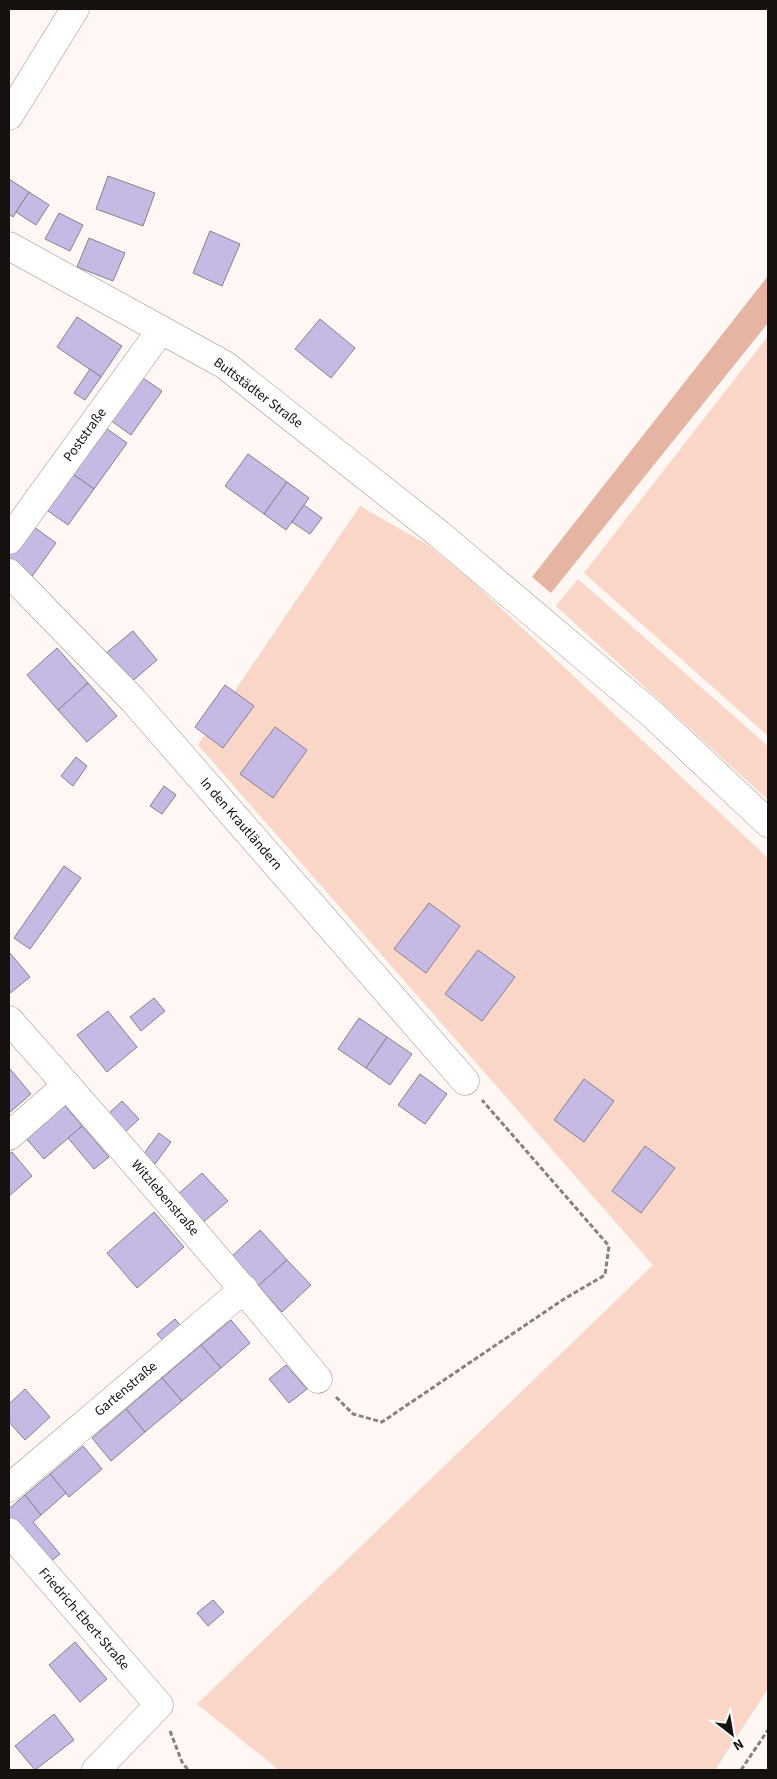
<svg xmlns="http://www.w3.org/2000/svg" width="777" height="1779" viewBox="0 0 777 1779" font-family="'Source Sans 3',sans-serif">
  <rect width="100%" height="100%" fill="#fef7f4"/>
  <g fill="#fad6c8">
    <path d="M 768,336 L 768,736 L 584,573 Z"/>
    <path d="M 360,506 L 428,545 L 471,580 L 768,858 L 768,1689 L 715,1770 L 279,1770 L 197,1704 L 653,1265 L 198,745 Z"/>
    <path d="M 578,579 L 768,746 L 768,800 L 556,606 Z"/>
  </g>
  <path fill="#e5b4a2" d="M 768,276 L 768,323 L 551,593 L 532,577 Z"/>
  <g fill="#c6bae5" stroke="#84808e">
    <path d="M 108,176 L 155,193 L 143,226 L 96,209 Z"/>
    <path d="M 9,179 L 29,192 L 13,217 L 9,214 Z"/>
    <path d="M 29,192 L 49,205 L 36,225 L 16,212 Z"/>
    <path d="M 59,213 L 83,225 L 70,251 L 45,239 Z"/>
    <path d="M 210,231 L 240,244 L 222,286 L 193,273 Z"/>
    <path d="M 89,238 L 125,253 L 113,281 L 77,267 Z"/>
    <path d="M 77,317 L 122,346 L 101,377 L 57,347 Z"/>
    <path d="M 320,319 L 355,348 L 331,378 L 295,349 Z"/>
    <path d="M 90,369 L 101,377 L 85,400 L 74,393 Z"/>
    <path d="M 137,374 L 162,391 L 131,435 L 106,417 Z"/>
    <path d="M 100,424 L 127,443 L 94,489 L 67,470 Z"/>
    <path d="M 248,454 L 287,482 L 264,514 L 225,486 Z"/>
    <path d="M 67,470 L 94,489 L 68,525 L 41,506 Z"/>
    <path d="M 287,482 L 309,498 L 286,530 L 264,514 Z"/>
    <path d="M 304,505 L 322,518 L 310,534 L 292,522 Z"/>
    <path d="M 30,524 L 56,543 L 28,582 L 9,568 L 9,553 Z"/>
    <path d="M 133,631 L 157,660 L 129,684 L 105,654 Z"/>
    <path d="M 57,648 L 88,683 L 58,710 L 27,675 Z"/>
    <path d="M 88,683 L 117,716 L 87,742 L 58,710 Z"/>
    <path d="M 225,685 L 254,706 L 223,748 L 195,727 Z"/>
    <path d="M 275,727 L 307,750 L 273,798 L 240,774 Z"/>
    <path d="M 76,757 L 87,766 L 73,786 L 61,776 Z"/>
    <path d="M 164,786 L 176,795 L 162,814 L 150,806 Z"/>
    <path d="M 64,866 L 81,878 L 30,949 L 14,938 Z"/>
    <path d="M 429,903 L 460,926 L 426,973 L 394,949 Z"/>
    <path d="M 478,950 L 515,977 L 482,1021 L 445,994 Z"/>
    <path d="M 9,952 L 30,977 L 9,994 Z"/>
    <path d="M 154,998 L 165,1011 L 141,1031 L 130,1017 Z"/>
    <path d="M 108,1011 L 137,1047 L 107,1072 L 77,1035 Z"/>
    <path d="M 359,1018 L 387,1037 L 366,1068 L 338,1049 Z"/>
    <path d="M 387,1037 L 412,1054 L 390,1085 L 366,1068 Z"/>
    <path d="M 10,1069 L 31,1094 L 9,1113 L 9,1071 Z"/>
    <path d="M 420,1074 L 447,1094 L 425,1124 L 398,1105 Z"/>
    <path d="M 584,1079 L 614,1101 L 584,1142 L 554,1120 Z"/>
    <path d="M 122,1101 L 139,1119 L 122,1135 L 106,1116 Z"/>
    <path d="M 63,1103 L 82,1126 L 44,1159 L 24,1136 Z"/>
    <path d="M 82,1126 L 109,1157 L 94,1169 L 68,1138 Z"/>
    <path d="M 159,1133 L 171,1142 L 155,1164 L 143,1155 Z"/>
    <path d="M 645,1146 L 675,1168 L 641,1213 L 612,1191 Z"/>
    <path d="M 12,1152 L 32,1176 L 9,1196 L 9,1154 Z"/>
    <path d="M 202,1173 L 228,1201 L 201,1224 L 176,1196 Z"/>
    <path d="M 154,1212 L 184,1247 L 137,1288 L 107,1253 Z"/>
    <path d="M 260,1230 L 287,1260 L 258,1286 L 231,1257 Z"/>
    <path d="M 287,1260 L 311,1285 L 282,1312 L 258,1286 Z"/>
    <path d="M 175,1319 L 184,1330 L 167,1345 L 157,1334 Z"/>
    <path d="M 231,1320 L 250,1343 L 221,1368 L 201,1345 Z"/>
    <path d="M 201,1345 L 221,1368 L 182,1401 L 162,1378 Z"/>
    <path d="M 286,1365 L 307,1389 L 289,1403 L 269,1379 Z"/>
    <path d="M 162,1378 L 182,1401 L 145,1432 L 126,1409 Z"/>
    <path d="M 25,1389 L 50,1417 L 25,1440 L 9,1422 L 9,1404 Z"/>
    <path d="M 126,1409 L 145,1432 L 111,1461 L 92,1438 Z"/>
    <path d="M 83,1446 L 102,1469 L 69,1497 L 50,1474 Z"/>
    <path d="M 50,1474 L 66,1493 L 41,1515 L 25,1495 Z"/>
    <path d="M 25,1495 L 41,1515 L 33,1522 L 60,1554 L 49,1563 L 9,1517 L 9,1509 Z"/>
    <path d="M 213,1600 L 224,1612 L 208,1626 L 197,1613 Z"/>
    <path d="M 75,1642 L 107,1679 L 80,1702 L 49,1665 Z"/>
    <path d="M 54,1714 L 74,1740 L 35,1770 L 15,1746 Z"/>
  </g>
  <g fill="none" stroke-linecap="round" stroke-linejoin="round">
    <defs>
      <g id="street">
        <path d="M 9,116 L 75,9"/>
        <path d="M 9,540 L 161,330"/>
        <path d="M 9,573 L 133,700 L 465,1081"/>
        <path d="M 9,1020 C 114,1138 217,1257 318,1379"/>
        <path d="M 9,1136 L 67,1085"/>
        <path d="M 9,1488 L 244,1289"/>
        <path d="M 9,1532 L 159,1705 L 96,1770"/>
      </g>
      <path id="secondary" d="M 9,246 L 225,365 L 439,534 L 653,715 L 768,823"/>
    </defs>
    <use href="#street" stroke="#a0908a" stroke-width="29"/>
    <use href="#secondary" stroke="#a0908a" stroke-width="29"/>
    <g stroke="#87817e" stroke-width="3" stroke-dasharray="5 2.5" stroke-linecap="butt">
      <path d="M 336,1397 L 353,1414 L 382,1422 L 564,1299 L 605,1275 L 609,1246 L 482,1100"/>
      <path d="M 170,1731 L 182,1762 L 188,1770"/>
      <path d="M 741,1770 L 768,1730"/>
    </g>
    <use href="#street" stroke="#fff" stroke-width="28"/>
    <use href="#secondary" stroke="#fff" stroke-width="28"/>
  </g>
  <g text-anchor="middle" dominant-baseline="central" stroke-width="5" stroke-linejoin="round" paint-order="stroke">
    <g font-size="14" fill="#16100e" stroke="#fff">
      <text transform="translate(258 393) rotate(37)">Buttstädter Straße</text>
      <text transform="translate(85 435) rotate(-54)">Poststraße</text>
      <text transform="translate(241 824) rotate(49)">In den Krautländern</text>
      <text transform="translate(165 1198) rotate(49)">Witzlebenstraße</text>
      <text transform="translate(126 1389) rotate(-40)">Gartenstraße</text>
      <text transform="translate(84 1619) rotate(49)">Friedrich-Ebert-Straße</text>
    </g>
  </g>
  <rect width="777" height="1779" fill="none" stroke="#16100e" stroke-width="20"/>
  <g transform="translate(732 1734) rotate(149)" stroke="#ffffff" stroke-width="4" paint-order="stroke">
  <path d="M0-4L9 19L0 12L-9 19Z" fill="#16100e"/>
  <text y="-8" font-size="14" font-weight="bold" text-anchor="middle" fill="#16100e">N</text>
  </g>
</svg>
